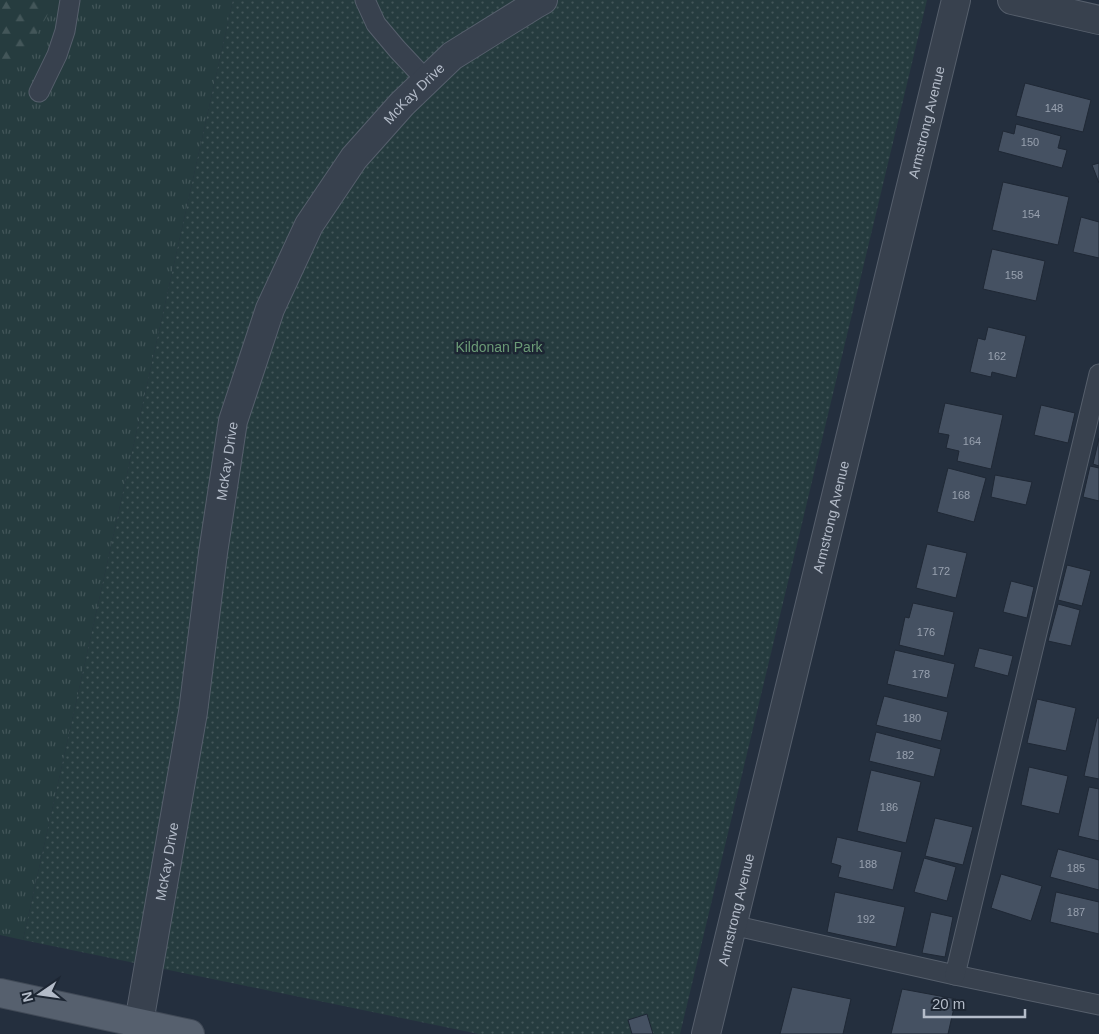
<svg xmlns="http://www.w3.org/2000/svg" width="1099" height="1034" viewBox="0 0 1099 1034" font-family="Helvetica,sans-serif">
  <defs>
    <pattern id="grass-tufts" width="24" height="20" patternUnits="userSpaceOnUse" patternTransform="scale(1.25)"><rect width="24" height="20" fill="#263c3f"/><path d="M3 7l-1-3M5 7V3M7 7l1-3M15 17l-1-3M17 17v-4M19 17l1-3" fill="none" stroke="#435659"/></pattern>
    <pattern id="forest-firs" width="22" height="20" patternUnits="userSpaceOnUse" patternTransform="scale(1.25)"><rect width="22" height="20" fill="#263c3f"/><path d="M5 1l3.5 6h-7zM16 11l3.5 6h-7z" fill="#435659"/></pattern>
    <pattern id="park-dots" width="8" height="8" patternUnits="userSpaceOnUse" patternTransform="scale(1.25)"><rect width="8" height="8" fill="#263c3f"/><path d="M2 2h.1M6 6h.1" fill="none" stroke="#435659" stroke-width="1.8" stroke-linecap="round"/></pattern>
  </defs>
  <rect width="100%" height="100%" fill="#242f3e"/>
  <path fill="url(#grass-tufts)" d="M 0,0 L 233,0 L 23,940 L 0,935 Z"/>
  <path fill="url(#forest-firs)" d="M 0,0 L 51,0 L 47,16 L 20,63 L 0,76 Z"/>
  <path fill="url(#park-dots)" d="M 233,0 L 927,0 L 680,1034 L 479,1034 L 23,940 Z"/>
  <g fill="#455162" stroke="#1f2835">
    <path d="M 1025,83 L 1091,100 L 1083,132 L 1016,116 Z"/>
    <path d="M 1016,124 L 1061,136 L 1058,148 L 1067,150 L 1062,168 L 998,151 L 1003,131 L 1014,134 Z"/>
    <path d="M 1099,163 L 1099,183 L 1092,165 Z"/>
    <path d="M 1003,182 L 1069,197 L 1058,245 L 992,230 Z"/>
    <path d="M 1081,217 L 1099,222 L 1099,258 L 1073,252 Z"/>
    <path d="M 992,249 L 1045,261 L 1036,301 L 983,289 Z"/>
    <path d="M 988,327 L 1026,336 L 1016,378 L 992,372 L 991,377 L 970,372 L 978,338 L 985,340 Z"/>
    <path d="M 945,403 L 1003,415 L 991,469 L 957,461 L 959,451 L 946,448 L 949,435 L 938,433 Z"/>
    <path d="M 1041,405 L 1075,413 L 1068,443 L 1034,435 Z"/>
    <path d="M 1099,438 L 1099,466 L 1093,464 Z"/>
    <path d="M 1090,466 L 1099,468 L 1099,501 L 1083,497 Z"/>
    <path d="M 948,468 L 986,478 L 974,522 L 937,512 Z"/>
    <path d="M 995,475 L 1032,482 L 1026,505 L 991,497 Z"/>
    <path d="M 927,544 L 967,553 L 956,598 L 916,588 Z"/>
    <path d="M 1067,565 L 1091,571 L 1082,606 L 1058,600 Z"/>
    <path d="M 1011,581 L 1034,587 L 1027,618 L 1003,612 Z"/>
    <path d="M 913,603 L 954,612 L 944,656 L 899,645 L 905,617 L 909,618 Z"/>
    <path d="M 1058,604 L 1080,610 L 1071,646 L 1048,641 Z"/>
    <path d="M 979,648 L 1013,656 L 1008,676 L 974,667 Z"/>
    <path d="M 895,650 L 955,664 L 947,698 L 887,684 Z"/>
    <path d="M 884,696 L 948,712 L 941,741 L 876,725 Z"/>
    <path d="M 1037,699 L 1076,708 L 1066,751 L 1027,743 Z"/>
    <path d="M 1097,718 L 1099,718 L 1099,779 L 1084,776 Z"/>
    <path d="M 876,732 L 941,749 L 934,777 L 869,761 Z"/>
    <path d="M 1029,767 L 1068,776 L 1059,814 L 1021,805 Z"/>
    <path d="M 871,770 L 921,782 L 906,843 L 857,831 Z"/>
    <path d="M 1089,787 L 1099,789 L 1099,841 L 1078,836 Z"/>
    <path d="M 935,818 L 973,827 L 963,865 L 925,856 Z"/>
    <path d="M 837,837 L 902,852 L 893,890 L 838,877 L 841,866 L 831,863 Z"/>
    <path d="M 1058,849 L 1099,860 L 1099,890 L 1050,877 Z"/>
    <path d="M 924,858 L 956,867 L 947,901 L 914,892 Z"/>
    <path d="M 1001,874 L 1042,886 L 1031,921 L 991,908 Z"/>
    <path d="M 835,892 L 905,907 L 896,947 L 827,932 Z"/>
    <path d="M 1056,892 L 1099,902 L 1099,934 L 1050,922 Z"/>
    <path d="M 931,912 L 953,917 L 945,957 L 922,953 Z"/>
    <path d="M 792,987 L 851,999 L 843,1034 L 780,1034 Z"/>
    <path d="M 902,989 L 956,999 L 948,1034 L 891,1034 Z"/>
    <path d="M 647,1014 L 653,1034 L 632,1034 L 628,1020 Z"/>
  </g>
  <g fill="none" stroke-linecap="round" stroke-linejoin="round">
    <defs>
      <g id="service">
        <path d="M 365,0 L 376,24 L 397,49 L 426,80"/>
        <path d="M 39,92 L 57,55 L 65,31 L 70,0"/>
        <path d="M 732,925 L 955,975 L 1099,1005"/>
        <path d="M 955,975 L 1099,374"/>
      </g>
      <g id="minor">
        <path d="M 1012,0 L 1099,20"/>
        <path id="s1" d="M 137,1034 L 193,712 L 213,553 L 233,421 L 270,309 L 309,225 L 354,158 L 402,104 L 452,56 L 534,5 L 543,0"/>
        <path id="s2" d="M 706,1034 L 956,0"/>
      </g>
      <path id="primary" d="M 0,993 L 190,1034"/>
    </defs>
    <use href="#service" stroke="#565f6c" stroke-width="21"/>
    <use href="#minor" stroke="#565f6c" stroke-width="30"/>
    <use href="#primary" stroke="#414a57" stroke-width="30"/>
    <use href="#service" stroke="#38414e" stroke-width="19"/>
    <use href="#minor" stroke="#38414e" stroke-width="28"/>
    <use href="#primary" stroke="#56606e" stroke-width="28"/>
  </g>
  <g text-anchor="middle" dominant-baseline="central" stroke-width="5" stroke-linejoin="round" paint-order="stroke">
    <g font-size="11" fill="#98a1af">
      <text x="1054" y="108">148</text>
      <text x="1030" y="142">150</text>
      <text x="1031" y="214">154</text>
      <text x="1014" y="275">158</text>
      <text x="997" y="356">162</text>
      <text x="972" y="441">164</text>
      <text x="961" y="495">168</text>
      <text x="941" y="571">172</text>
      <text x="926" y="632">176</text>
      <text x="921" y="674">178</text>
      <text x="912" y="718">180</text>
      <text x="905" y="755">182</text>
      <text x="889" y="807">186</text>
      <text x="868" y="864">188</text>
      <text x="1076" y="868">185</text>
      <text x="1076" y="912">187</text>
      <text x="866" y="919">192</text>
    </g>
    <g font-size="14" fill="#b4bcc9" stroke="#1d2633">
      <text stroke="none"><textPath href="#s1" startOffset="1000">McKay Drive</textPath></text>
      <text stroke="none"><textPath href="#s2" startOffset="938">Armstrong Avenue</textPath></text>
      <text stroke="none"><textPath href="#s1" startOffset="580">McKay Drive</textPath></text>
      <text stroke="none"><textPath href="#s2" startOffset="532">Armstrong Avenue</textPath></text>
      <text stroke="none"><textPath href="#s1" startOffset="175">McKay Drive</textPath></text>
      <text stroke="none"><textPath href="#s2" startOffset="128">Armstrong Avenue</textPath></text>
    </g>
    <g font-size="14" fill="#6b9a76" stroke="#1d2633">
      <text x="499" y="347">Kildonan Park</text>
    </g>
  </g>
  <g transform="translate(40 994) rotate(257)" stroke="#1d2633" stroke-width="4" paint-order="stroke">
  <path d="M0-4L9 19L0 12L-9 19Z" fill="#b4bcc9"/>
  <text y="-8" font-size="14" font-weight="bold" text-anchor="middle" fill="#b4bcc9">N</text>
  </g>
  <path d="M924 1009v8h101v-8" fill="none" stroke="#b4bcc9" stroke-width="2.5"/>
  <text x="932" y="1009" font-size="15" fill="#b4bcc9" stroke="#1d2633" stroke-width="4" paint-order="stroke">20 m</text>
</svg>
